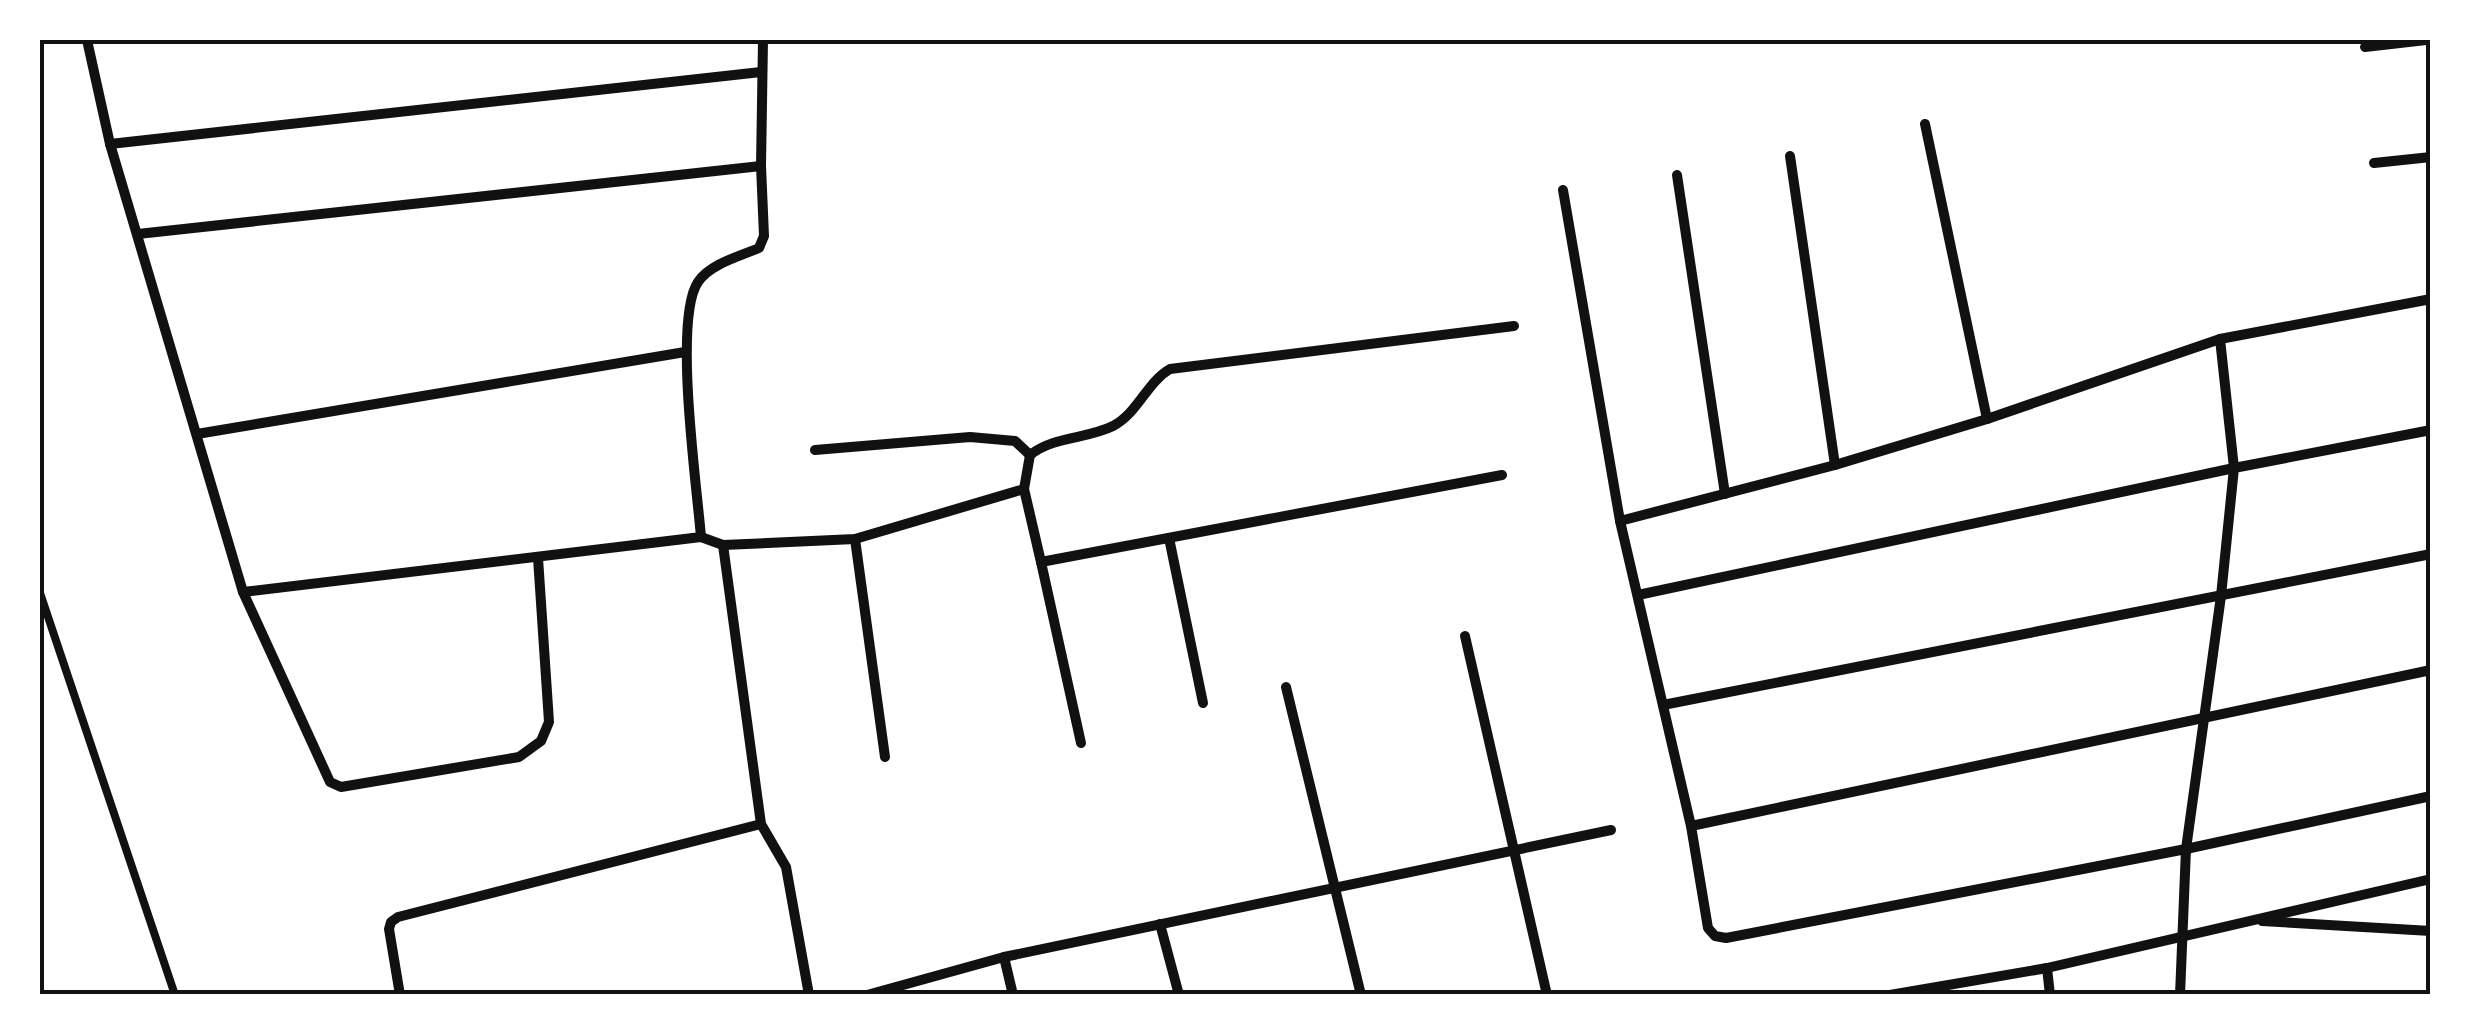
<svg xmlns="http://www.w3.org/2000/svg" width="2471" height="1035" viewBox="0 0 2471 1035" font-family="Quicksand,sans-serif">
  <rect width="100%" height="100%" fill="#fff"/>
  <g fill="none" stroke-linecap="round" stroke-linejoin="round">
    <path stroke="#111" stroke-width="8" d="M 40,593 L 175,995"/>
    <g stroke="#111" stroke-width="10">
      <path d="M 87,40 L 110,144 L 243,592 L 330,782 L 341,787 L 519,757 L 541,741 L 549,722 L 538,558"/>
      <path d="M 2365,47 L 2426,40"/>
      <path d="M 1925,124 L 1987,419"/>
      <path d="M 110,144 L 761,72"/>
      <path d="M 1790,156 L 1835,465"/>
      <path d="M 2374,163 L 2431,157"/>
      <path d="M 1677,175 L 1725,494"/>
      <path d="M 1563,190 L 1620,521 L 1691,826 L 1708,928 L 1715,936 L 1726,938 L 2186,849 L 2431,796"/>
      <path d="M 138,234 L 761,166"/>
      <path d="M 197,434 L 685,352"/>
      <path d="M 815,450 L 970,437 L 1015,441 L 1030,455"/>
      <path d="M 1024,489 L 1041,562 L 1502,475"/>
      <path d="M 1620,521 L 1835,465 L 1987,419 L 2220,339 L 2431,299"/>
      <path d="M 701,537 L 723,545 L 855,539 L 1024,489 L 1030,455 C 1054,436 1087,439 1113,426 C 1138,413 1147,382 1170,369 L 1514,326"/>
      <path d="M 1169,538 L 1203,703"/>
      <path d="M 855,539 L 885,757"/>
      <path d="M 723,545 L 761,824 L 786,867 L 809,995"/>
      <path d="M 1041,562 L 1081,743"/>
      <path d="M 243,592 L 701,537 C 697,487 673,319 698,282 C 710,264 740,256 759,248 L 764,236 L 761,166 L 763,40"/>
      <path d="M 1638,595 L 2234,468 L 2220,339"/>
      <path d="M 1465,636 L 1547,995"/>
      <path d="M 1286,687 L 1361,995"/>
      <path d="M 1663,705 L 2431,554"/>
      <path d="M 1691,826 L 2431,670"/>
      <path d="M 2262,921 L 2431,931"/>
      <path d="M 1160,924 L 1179,995"/>
      <path d="M 1004,957 L 1013,995"/>
      <path d="M 2047,968 L 2050,995"/>
      <path d="M 400,995 L 389,929 L 391,922 L 398,917 L 761,824"/>
      <path d="M 867,995 L 1004,957 L 1611,830"/>
      <path d="M 1890,995 L 2047,968 L 2431,879"/>
      <path d="M 2180,995 L 2186,849 L 2221,596 L 2234,468 L 2431,430"/>
    </g>
  </g>
  <rect width="2471" height="1035" fill="none" stroke="#ffffff" stroke-width="85"/>
  <rect x="42" y="42" width="2386" height="950" fill="none" stroke="#111" stroke-width="4"/>
</svg>
